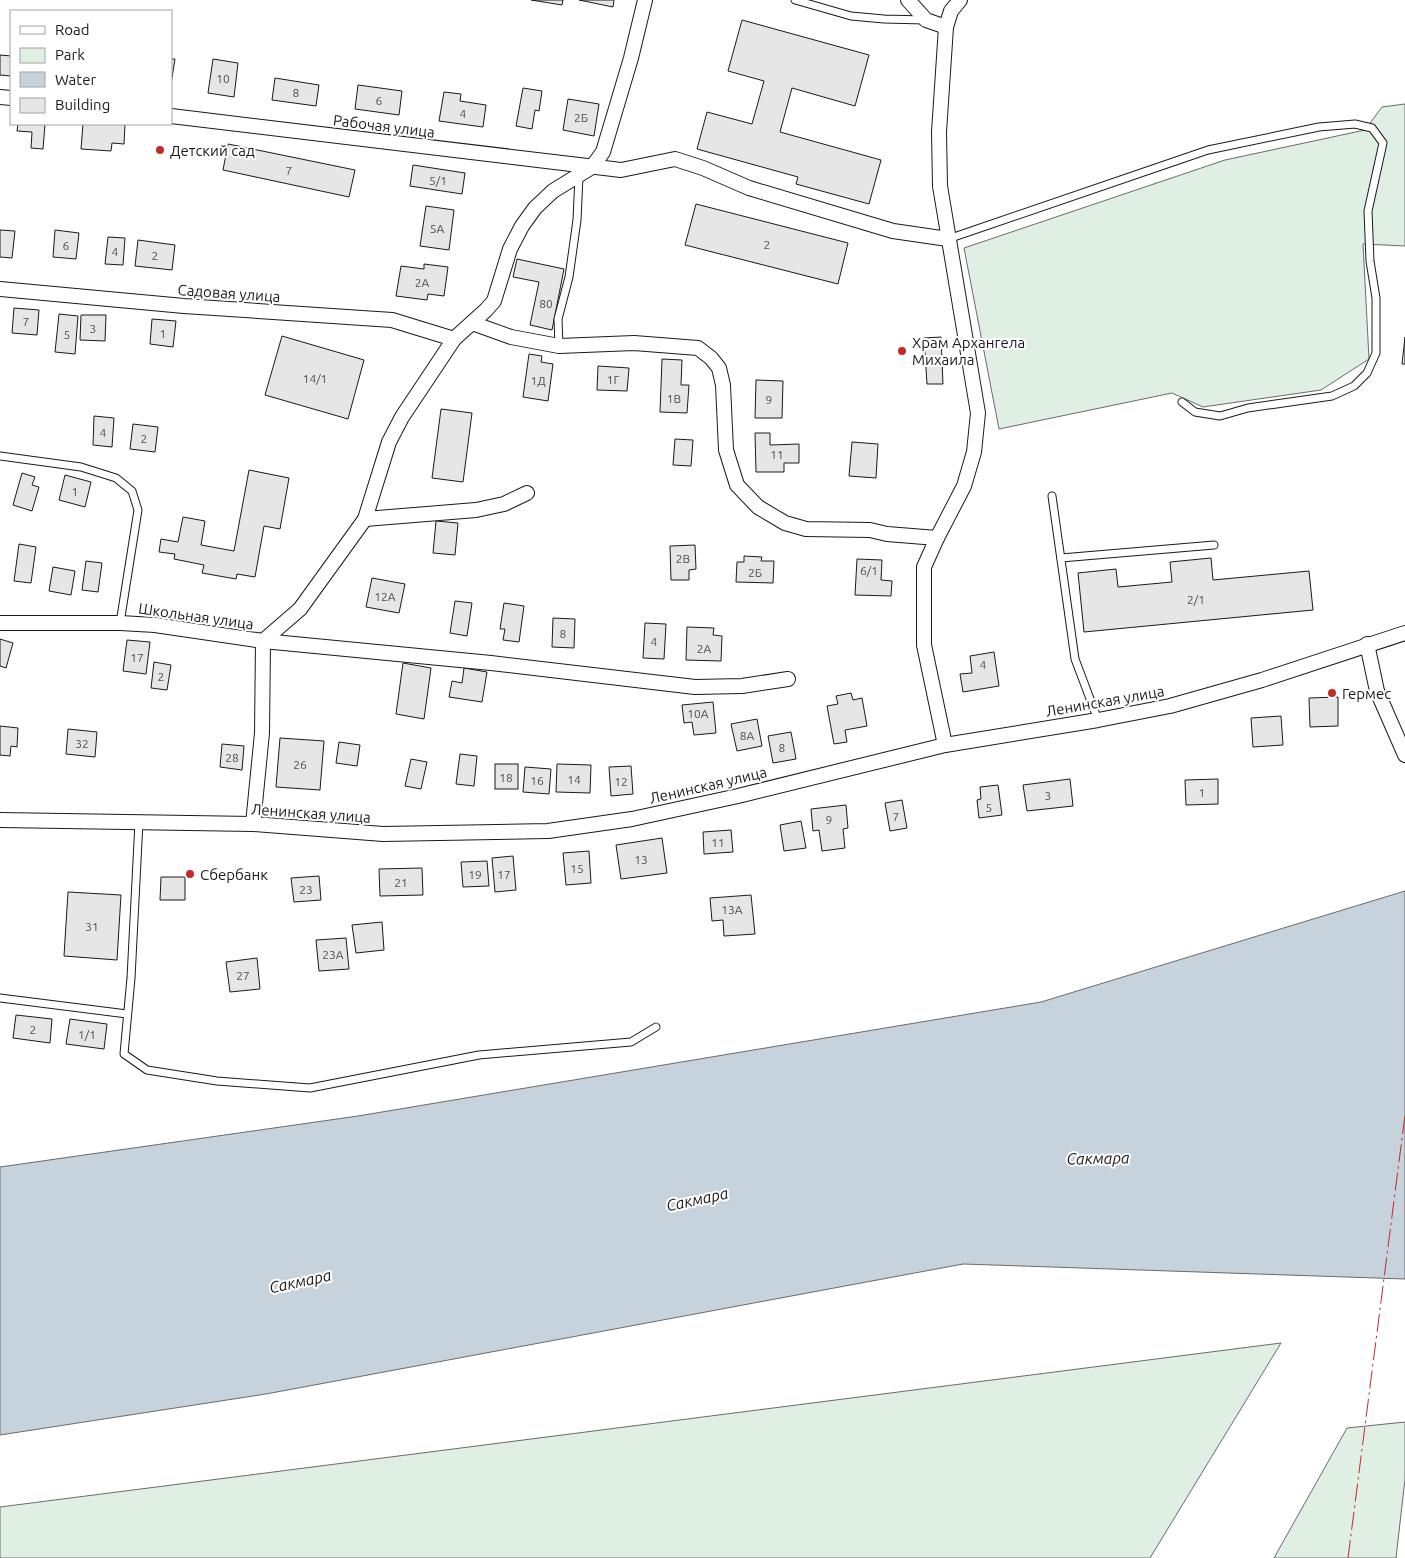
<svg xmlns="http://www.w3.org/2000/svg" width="1405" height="1558" viewBox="0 0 1405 1558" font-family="Ubuntu,sans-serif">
  <rect width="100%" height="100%" fill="#fff"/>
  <g fill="#e0efe3" stroke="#6a6a6a">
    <path d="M 1405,104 L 1405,246 L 1363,244 L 1369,359 L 1321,390 L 1203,407 L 1172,393 L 999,429 L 964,248 L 1225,160 L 1365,130 L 1382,107 Z"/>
    <path d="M 1281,1343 L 1150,1558 L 0,1558 L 0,1507 Z"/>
    <path d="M 1405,1422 L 1405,1479 L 1396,1558 L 1274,1558 L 1347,1428 Z"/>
  </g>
  <path fill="#c6d2dc" stroke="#6a6a6a" d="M 1405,891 L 1405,1279 L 963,1264 L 266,1394 L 0,1435 L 0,1167 L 358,1116 L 1041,1002 Z"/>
  <g fill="#e6e6e6" stroke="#1a1a1a">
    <path d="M 531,0 L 563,0 L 562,5 Z"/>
    <path d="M 579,0 L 614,0 L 613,7 Z"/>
    <path d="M 742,20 L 869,55 L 855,106 L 792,88 L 780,132 L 881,160 L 869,204 L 796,184 L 798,177 L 697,149 L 707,112 L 752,124 L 764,81 L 728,71 Z"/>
    <path d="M 0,55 L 11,56 L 11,76 L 0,75 Z"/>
    <path d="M 171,59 L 175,59 L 171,84 Z"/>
    <path d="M 213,59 L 238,63 L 234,97 L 208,93 Z"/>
    <path d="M 275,78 L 319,85 L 316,106 L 272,100 Z"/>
    <path d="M 358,85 L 402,91 L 399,115 L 355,109 Z"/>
    <path d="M 523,88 L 542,91 L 539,111 L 535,110 L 532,129 L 516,126 Z"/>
    <path d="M 444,92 L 461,94 L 460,101 L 486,105 L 483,127 L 439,121 Z"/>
    <path d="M 568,99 L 599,104 L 594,136 L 563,130 Z"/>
    <path d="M 18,124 L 45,124 L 43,149 L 31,148 L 32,132 L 17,131 Z"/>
    <path d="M 83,124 L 125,124 L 124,144 L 112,143 L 111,151 L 81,149 Z"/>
    <path d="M 228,144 L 355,170 L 349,197 L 223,170 Z"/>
    <path d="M 413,165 L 465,173 L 462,194 L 410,186 Z"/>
    <path d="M 696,204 L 848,243 L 838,284 L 685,245 Z"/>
    <path d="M 426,206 L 454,210 L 449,250 L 420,246 Z"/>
    <path d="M 0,230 L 15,231 L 12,258 L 0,257 Z"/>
    <path d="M 55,230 L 79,233 L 76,259 L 53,257 Z"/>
    <path d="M 108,237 L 125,238 L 123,265 L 105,264 Z"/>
    <path d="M 138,240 L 175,245 L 172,270 L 135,266 Z"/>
    <path d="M 517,259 L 564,269 L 552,330 L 530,325 L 539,282 L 513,277 Z"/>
    <path d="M 424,264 L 448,267 L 444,296 L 428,294 L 427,300 L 396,296 L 401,266 L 424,269 Z"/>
    <path d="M 14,308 L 39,310 L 37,335 L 12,333 Z"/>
    <path d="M 59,314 L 78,316 L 75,354 L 55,352 Z"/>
    <path d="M 81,315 L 106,315 L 105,341 L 80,340 Z"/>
    <path d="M 152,319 L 176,321 L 173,347 L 150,344 Z"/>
    <path d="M 282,336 L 364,360 L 348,419 L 265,395 Z"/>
    <path d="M 941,337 L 943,384 L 927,384 L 924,338 Z"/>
    <path d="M 1405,337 L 1405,364 L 1402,364 Z"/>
    <path d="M 529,354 L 542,356 L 541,362 L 553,364 L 548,401 L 523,397 Z"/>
    <path d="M 662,359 L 682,360 L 681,385 L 689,385 L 687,413 L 660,412 Z"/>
    <path d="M 598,366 L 629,368 L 627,391 L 597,390 Z"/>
    <path d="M 756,380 L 783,381 L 782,418 L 755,418 Z"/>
    <path d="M 441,409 L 472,413 L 463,482 L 432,478 Z"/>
    <path d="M 94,416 L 114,418 L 112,447 L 93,445 Z"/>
    <path d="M 133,424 L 158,427 L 155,452 L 130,449 Z"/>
    <path d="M 755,433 L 770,433 L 770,445 L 799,444 L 799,463 L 784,463 L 784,472 L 756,472 Z"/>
    <path d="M 675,439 L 693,440 L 691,466 L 673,465 Z"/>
    <path d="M 852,442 L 878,444 L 876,478 L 849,476 Z"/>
    <path d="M 249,470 L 289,478 L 280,529 L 264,526 L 255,577 L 237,574 L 236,579 L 202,573 L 204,565 L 174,559 L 175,554 L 159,552 L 161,539 L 178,542 L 183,517 L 205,521 L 201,545 L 234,551 Z"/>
    <path d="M 22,473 L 35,477 L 32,485 L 39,487 L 32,511 L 13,505 Z"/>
    <path d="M 65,475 L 91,482 L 85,507 L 59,500 Z"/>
    <path d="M 436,521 L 458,523 L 455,555 L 433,553 Z"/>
    <path d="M 19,544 L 36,547 L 31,583 L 14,581 Z"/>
    <path d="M 695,545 L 696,569 L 689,570 L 689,580 L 671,580 L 670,546 Z"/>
    <path d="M 744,556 L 762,557 L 761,561 L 774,561 L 773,583 L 736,582 L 737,562 L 744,562 Z"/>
    <path d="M 1211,558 L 1213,580 L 1309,571 L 1313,610 L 1084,632 L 1078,573 L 1116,569 L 1118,587 L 1172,582 L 1170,562 Z"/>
    <path d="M 857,559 L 882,560 L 881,580 L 892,581 L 891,596 L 855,595 Z"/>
    <path d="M 86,561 L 102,563 L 98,592 L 82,590 Z"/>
    <path d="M 53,567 L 75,571 L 71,595 L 49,591 Z"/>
    <path d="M 372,578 L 405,584 L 399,613 L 366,607 Z"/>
    <path d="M 455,601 L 472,603 L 467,636 L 450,633 Z"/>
    <path d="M 504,603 L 524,606 L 519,642 L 503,640 L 505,629 L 500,629 Z"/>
    <path d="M 553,618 L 575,619 L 574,648 L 552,647 Z"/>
    <path d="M 645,623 L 666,624 L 664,659 L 643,658 Z"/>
    <path d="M 687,627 L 714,628 L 713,635 L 722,636 L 721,661 L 686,660 Z"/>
    <path d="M 0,639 L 13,643 L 6,668 L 0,666 Z"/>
    <path d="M 127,640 L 150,642 L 146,674 L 123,671 Z"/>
    <path d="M 994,652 L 999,686 L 963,692 L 960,674 L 972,673 L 970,656 Z"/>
    <path d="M 154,662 L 171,665 L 167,690 L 151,688 Z"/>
    <path d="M 403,663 L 431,668 L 424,719 L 396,714 Z"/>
    <path d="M 464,668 L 487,672 L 482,702 L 449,697 L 452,681 L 462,683 Z"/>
    <path d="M 851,693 L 853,700 L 862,698 L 867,726 L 845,730 L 847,742 L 834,744 L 827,706 L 838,704 L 836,696 Z"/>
    <path d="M 1338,697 L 1338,726 L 1310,727 L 1309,698 Z"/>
    <path d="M 713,702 L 716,733 L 694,735 L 692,722 L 684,723 L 682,705 Z"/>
    <path d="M 1281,716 L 1283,745 L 1253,747 L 1251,718 Z"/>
    <path d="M 757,719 L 762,746 L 737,751 L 731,724 Z"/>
    <path d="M 0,726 L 18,728 L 17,747 L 11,746 L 10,756 L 0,755 Z"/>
    <path d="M 68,729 L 97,732 L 95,757 L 66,754 Z"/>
    <path d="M 791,732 L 796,759 L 773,763 L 768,736 Z"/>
    <path d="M 280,738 L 324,741 L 320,790 L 276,787 Z"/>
    <path d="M 339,742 L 360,745 L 357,766 L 336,763 Z"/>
    <path d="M 222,744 L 244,746 L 242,770 L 220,767 Z"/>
    <path d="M 460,754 L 477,756 L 474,786 L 456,784 Z"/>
    <path d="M 411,759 L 427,762 L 421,789 L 405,786 Z"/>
    <rect x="495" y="764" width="23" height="25"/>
    <path d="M 557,764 L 591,765 L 590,793 L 556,792 Z"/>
    <path d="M 631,766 L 633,794 L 611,796 L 609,767 Z"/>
    <path d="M 525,767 L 551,769 L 549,794 L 523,792 Z"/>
    <path d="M 1070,779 L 1073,806 L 1027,811 L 1023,785 Z"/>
    <path d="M 1218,779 L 1218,804 L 1186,805 L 1185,780 Z"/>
    <path d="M 998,785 L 1002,815 L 979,818 L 977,800 L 981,799 L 980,787 Z"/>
    <path d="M 902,800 L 907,828 L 890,831 L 885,803 Z"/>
    <path d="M 846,805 L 848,828 L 843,829 L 845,848 L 822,851 L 819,830 L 813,831 L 811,809 Z"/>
    <path d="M 801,821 L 806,848 L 784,851 L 780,825 Z"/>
    <path d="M 731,830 L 733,852 L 704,854 L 703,832 Z"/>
    <path d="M 662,838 L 667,873 L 621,879 L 616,845 Z"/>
    <path d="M 589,851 L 591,883 L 566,885 L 563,853 Z"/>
    <path d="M 513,856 L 516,890 L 495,892 L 492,858 Z"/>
    <path d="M 487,861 L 489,886 L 463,887 L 461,862 Z"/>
    <path d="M 422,868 L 423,895 L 380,896 L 379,869 Z"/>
    <path d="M 319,876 L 321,900 L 294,902 L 291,878 Z"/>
    <path d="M 161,877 L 185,877 L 185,900 L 160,900 Z"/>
    <path d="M 68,892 L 121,895 L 117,960 L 64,956 Z"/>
    <path d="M 751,895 L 755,934 L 724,936 L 723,920 L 712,921 L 710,898 Z"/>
    <path d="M 382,922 L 384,950 L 356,953 L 352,925 Z"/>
    <path d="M 346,938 L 349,969 L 319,971 L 316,940 Z"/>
    <path d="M 257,958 L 260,989 L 230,992 L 226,962 Z"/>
    <path d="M 16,1015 L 52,1019 L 50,1043 L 13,1038 Z"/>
    <path d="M 70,1019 L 107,1024 L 104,1049 L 66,1044 Z"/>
  </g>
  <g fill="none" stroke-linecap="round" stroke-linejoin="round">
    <defs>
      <g id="lane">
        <path d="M 795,0 L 851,16 L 884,19 L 925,20"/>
        <path d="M 948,239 L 1208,150 L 1319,127 L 1355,124 L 1372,128 L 1383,143 L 1368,211 L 1370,261 L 1376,298 L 1376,353 L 1367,373 L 1354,386 L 1332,396 L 1248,408 L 1220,416 L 1195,412 L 1182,402"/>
        <path d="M 559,346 L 558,319 L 569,277 L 577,220 L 579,176"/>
        <path d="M 0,456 L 81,467 L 116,478 L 132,491 L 138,510 L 120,623"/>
        <path d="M 1052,496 L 1075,659 L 1098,720"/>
        <path d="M 1061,558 L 1214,545"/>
        <path d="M 139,822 L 131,978 L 124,1054 L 147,1070 L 217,1081 L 310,1088 L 479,1055 L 631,1042 L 656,1027"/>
        <path d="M 0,998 L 127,1014"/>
      </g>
      <g id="street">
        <path d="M 908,0 L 926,20 L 946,27"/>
        <path d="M 0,97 L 11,98"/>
        <path d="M 171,116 L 621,170 L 675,159 L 703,168 L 749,188 L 893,231 L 948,239"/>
        <path d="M 0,289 L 184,306 L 392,320 L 454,339"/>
        <path d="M 472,323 L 511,337 L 559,346 L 634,343 L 698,348 L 711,358 L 719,368 L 723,385 L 726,450 L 737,485 L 758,507 L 785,523 L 806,529 L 870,530 L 887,534 L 937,538"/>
        <path d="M 365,519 L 476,510 L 504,504 L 527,493"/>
        <path d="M 0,623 L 120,623 L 155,625 L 263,641 L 262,733 L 253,824"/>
        <path d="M 263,641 L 300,609 L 365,519 L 389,442 L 402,417 L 454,339 L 486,310 L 494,301 L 510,249 L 522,226 L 535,208 L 553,191 L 592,167 L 603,152 L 631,58 L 645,0"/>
        <path d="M 263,641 L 491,663 L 695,687 L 742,686 L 788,679"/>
        <path d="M 1367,644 L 1377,691 L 1405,755"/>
        <path d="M 945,745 L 924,645 L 924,567 L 937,538 L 964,486 L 974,452 L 978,413 L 940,186 L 939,132 L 946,27 L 951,11 L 960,0"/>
        <path d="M 0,820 L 253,824 L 383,834 L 548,831 L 632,819 L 738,796 L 945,745 L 1098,720 L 1170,706 L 1262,680 L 1405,633"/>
      </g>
    </defs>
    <use href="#lane" stroke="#1a1a1a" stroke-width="9"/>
    <use href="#street" stroke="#1a1a1a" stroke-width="16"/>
    <use href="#lane" stroke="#fff" stroke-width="7"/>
    <use href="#street" stroke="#fff" stroke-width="14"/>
    <path stroke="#c62828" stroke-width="1" stroke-dasharray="18 4 2.5 4" stroke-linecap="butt" d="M 1348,1558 L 1405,1115"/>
  </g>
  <g fill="#c62828" stroke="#fff" stroke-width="2">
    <circle cx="160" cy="150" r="5"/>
    <circle cx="902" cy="351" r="5"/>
    <circle cx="1332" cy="693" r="5"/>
    <circle cx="190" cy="874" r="5"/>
  </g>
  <g text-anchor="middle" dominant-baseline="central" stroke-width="4" stroke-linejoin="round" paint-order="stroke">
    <g font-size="12" fill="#4d4d4d">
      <text x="223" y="78">10</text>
      <text x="296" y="92">8</text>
      <text x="379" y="100">6</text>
      <text x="463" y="113">4</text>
      <text x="581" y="117">2Б</text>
      <text x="289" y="170">7</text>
      <text x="438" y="180">5/1</text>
      <text x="437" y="228">5А</text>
      <text x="767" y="244">2</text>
      <text x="66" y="245">6</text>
      <text x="115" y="251">4</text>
      <text x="155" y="255">2</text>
      <text x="422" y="282">2А</text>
      <text x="546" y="303">80</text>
      <text x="26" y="321">7</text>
      <text x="93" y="328">3</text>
      <text x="163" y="333">1</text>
      <text x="67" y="334">5</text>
      <text x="315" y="378">14/1</text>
      <text x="613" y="379">1Г</text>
      <text x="538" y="380">1Д</text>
      <text x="674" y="398">1В</text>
      <text x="769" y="399">9</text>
      <text x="103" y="432">4</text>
      <text x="144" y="438">2</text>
      <text x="777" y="454">11</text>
      <text x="75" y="491">1</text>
      <text x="683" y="558">2В</text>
      <text x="869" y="570">6/1</text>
      <text x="755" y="572">2Б</text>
      <text x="385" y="596">12А</text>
      <text x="1196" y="599">2/1</text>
      <text x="563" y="633">8</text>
      <text x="654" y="641">4</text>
      <text x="704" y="648">2А</text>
      <text x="137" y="657">17</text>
      <text x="983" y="664">4</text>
      <text x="161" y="676">2</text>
      <text x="698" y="713">10А</text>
      <text x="747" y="735">8А</text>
      <text x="82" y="743">32</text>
      <text x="782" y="747">8</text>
      <text x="232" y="757">28</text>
      <text x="300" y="764">26</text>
      <text x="506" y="777">18</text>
      <text x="574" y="779">14</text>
      <text x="537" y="780">16</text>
      <text x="621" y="781">12</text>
      <text x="1202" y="792">1</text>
      <text x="1048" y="795">3</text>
      <text x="989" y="807">5</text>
      <text x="896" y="816">7</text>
      <text x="829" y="819">9</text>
      <text x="718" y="842">11</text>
      <text x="641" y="859">13</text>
      <text x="577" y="868">15</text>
      <text x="475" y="874">19</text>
      <text x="504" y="874">17</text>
      <text x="401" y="882">21</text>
      <text x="306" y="889">23</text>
      <text x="732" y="909">13А</text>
      <text x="92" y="926">31</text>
      <text x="333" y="954">23А</text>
      <text x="243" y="975">27</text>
      <text x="33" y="1029">2</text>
      <text x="87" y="1034">1/1</text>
    </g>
    <g font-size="15" fill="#1a1a1a" stroke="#fff">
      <text transform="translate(384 126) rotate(7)">Рабочая улица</text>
      <text transform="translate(229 293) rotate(4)">Садовая улица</text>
      <text transform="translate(196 616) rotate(8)">Школьная улица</text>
      <text transform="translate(1105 701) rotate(-10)">Ленинская улица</text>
      <text transform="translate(708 785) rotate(-13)">Ленинская улица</text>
      <text transform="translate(311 813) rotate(4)">Ленинская улица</text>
    </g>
    <g font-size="15" fill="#1a1a1a" stroke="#fff" text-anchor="start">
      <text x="170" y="150">Детский сад</text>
      <text x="912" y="342">Храм Архангела<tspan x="912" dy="17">Михаила</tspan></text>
      <text x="1342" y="693">Гермес</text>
      <text x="200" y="874">Сбербанк</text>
    </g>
    <g font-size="16" font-style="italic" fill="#1a1a1a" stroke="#fff">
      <text transform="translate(1098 1158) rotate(-1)">Сакмара</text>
      <text transform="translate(697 1199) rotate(-12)">Сакмара</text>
      <text transform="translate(300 1281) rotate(-12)">Сакмара</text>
    </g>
  </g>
  <rect x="10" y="10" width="162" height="115" fill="#ffffff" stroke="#a3a3a3"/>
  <rect x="20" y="26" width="25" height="8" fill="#ffffff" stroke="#a3a3a3"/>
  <text x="55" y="35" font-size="15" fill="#1a1a1a">Road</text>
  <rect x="20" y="48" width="25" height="15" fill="#e0efe3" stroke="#a3a3a3"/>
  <text x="55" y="60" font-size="15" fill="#1a1a1a">Park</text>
  <rect x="20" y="72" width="25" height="15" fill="#c6d2dc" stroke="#a3a3a3"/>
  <text x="55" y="85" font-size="15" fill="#1a1a1a">Water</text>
  <rect x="20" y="98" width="25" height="15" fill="#e6e6e6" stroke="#a3a3a3"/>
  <text x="55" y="110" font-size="15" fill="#1a1a1a">Building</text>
</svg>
